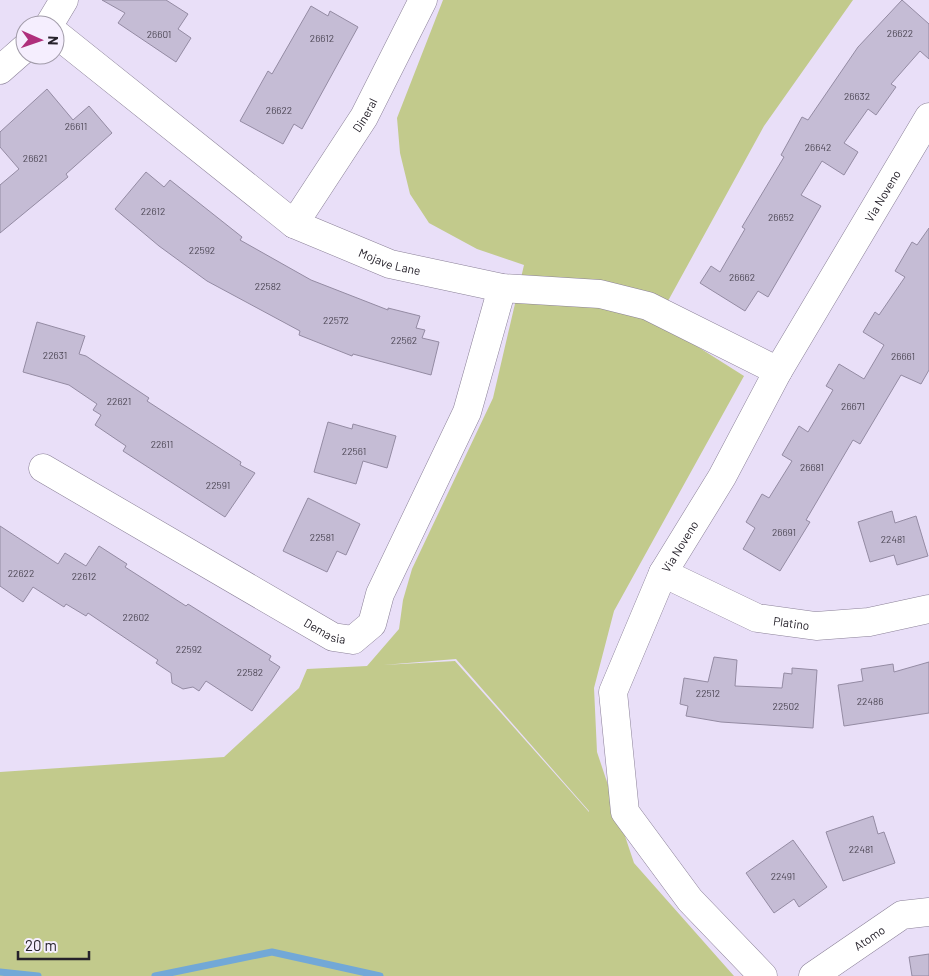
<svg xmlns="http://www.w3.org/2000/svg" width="929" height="976" viewBox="0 0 929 976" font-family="Barlow,sans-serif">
  <rect width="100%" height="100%" fill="#e9dff8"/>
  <path fill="#c2ca8c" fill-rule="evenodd" d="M 443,0 L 853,0 L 764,126 L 657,321 L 744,376 L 614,611 L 594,688 L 597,752 L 634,863 L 734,976 L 0,976 L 0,772 L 224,757 L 299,688 L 307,669 L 367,666 L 399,629 L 403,600 L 412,569 L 493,398 L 524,265 L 477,249 L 429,223 L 410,194 L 400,153 L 397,118 ZM 456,659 L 589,811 L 589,812 L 455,661 L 383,665 Z"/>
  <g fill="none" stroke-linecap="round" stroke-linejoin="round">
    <g stroke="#72a8d7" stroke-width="7">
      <path d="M 0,972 L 38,976"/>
      <path d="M 155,976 L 272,952 L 380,976"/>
    </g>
  </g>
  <g fill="#c5bcd5" stroke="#948ba3">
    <path d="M 102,0 L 166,0 L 188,14 L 178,29 L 191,38 L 176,62 L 118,23 L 125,13 Z"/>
    <path d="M 902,0 L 929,24 L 929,59 L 920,51 L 891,84 L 896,87 L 876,115 L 868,109 L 844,143 L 858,152 L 844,175 L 822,161 L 801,195 L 821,206 L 768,297 L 758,291 L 745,311 L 700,283 L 711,266 L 720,272 L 745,229 L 742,227 L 784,157 L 781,155 L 802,117 L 808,120 L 858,47 Z"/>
    <path d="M 311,6 L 328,16 L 330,11 L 358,27 L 302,129 L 294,124 L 283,144 L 240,121 L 268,71 L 272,74 Z"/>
    <path d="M 47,89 L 73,120 L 89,106 L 112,133 L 66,174 L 68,177 L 0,233 L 0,185 L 19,169 L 0,147 L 0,132 Z"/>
    <path d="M 146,172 L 164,187 L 170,180 L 242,237 L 240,240 L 311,280 L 388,310 L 388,308 L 420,316 L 416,328 L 425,330 L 422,338 L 439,342 L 431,375 L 353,354 L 352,356 L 299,335 L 300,331 L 207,281 L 159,246 L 115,209 Z"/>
    <path d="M 929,228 L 929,370 L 921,384 L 901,375 L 860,444 L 853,440 L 806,520 L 810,522 L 780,571 L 743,549 L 755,528 L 746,522 L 762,494 L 769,498 L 792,461 L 782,455 L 799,426 L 808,432 L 833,390 L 826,386 L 839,364 L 864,379 L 884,345 L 863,332 L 875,312 L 879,315 L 905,277 L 895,271 L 912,242 L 917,245 Z"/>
    <path d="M 37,322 L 85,336 L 79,354 L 86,356 L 149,398 L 147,401 L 241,462 L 240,465 L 255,473 L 225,517 L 123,451 L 126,446 L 95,425 L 101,415 L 93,410 L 97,404 L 69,385 L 23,372 Z"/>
    <path d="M 328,422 L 352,429 L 353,424 L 396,436 L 387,468 L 363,461 L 356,484 L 314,472 Z"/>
    <path d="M 308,498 L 360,524 L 346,555 L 337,551 L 327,572 L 283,551 Z"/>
    <path d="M 892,511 L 895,523 L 916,516 L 928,556 L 897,565 L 894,555 L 870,562 L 858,522 Z"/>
    <path d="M 0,526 L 58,564 L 65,553 L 86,566 L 99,546 L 127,564 L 125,567 L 186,606 L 188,604 L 271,656 L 269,660 L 280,667 L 252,711 L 206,681 L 199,691 L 193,687 L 183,689 L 172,683 L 171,673 L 156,663 L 158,660 L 88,613 L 86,616 L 66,604 L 64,607 L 33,587 L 23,602 L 0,586 Z"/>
    <path d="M 714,657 L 737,660 L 735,686 L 782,688 L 784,673 L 792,674 L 792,668 L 817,670 L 813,728 L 721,722 L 686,716 L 688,706 L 680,704 L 684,678 L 708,682 Z"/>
    <path d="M 929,662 L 929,713 L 844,726 L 838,685 L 863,681 L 861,669 L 893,664 L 894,672 Z"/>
    <path d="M 873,816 L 878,834 L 884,832 L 895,863 L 843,881 L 826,832 Z"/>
    <path d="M 793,840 L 827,887 L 799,907 L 794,899 L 774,913 L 746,873 Z"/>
    <path d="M 929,954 L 929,976 L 912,976 L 909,957 Z"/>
  </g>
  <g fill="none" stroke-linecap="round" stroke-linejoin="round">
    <defs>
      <g id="minor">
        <path d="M 49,25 L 64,0"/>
        <path id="s1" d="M 55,33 L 294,224 L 390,264 L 502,288 L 600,294 L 648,306 L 778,371"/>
        <path d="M 0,70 L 25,48"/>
        <path id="s2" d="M 294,224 L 364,117 L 423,0"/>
        <path id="s3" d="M 43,468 L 333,637 L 353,640 L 372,624 L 380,594 L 467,412 L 502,288"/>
        <path id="s4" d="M 663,573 L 757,618 L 816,626 L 869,622 L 929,609"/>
        <path id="s5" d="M 763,976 L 690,900 L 625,812 L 613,692 L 663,573 L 722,477 L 778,371 L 929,117"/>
        <path id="s6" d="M 813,976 L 902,915 L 929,912"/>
      </g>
    </defs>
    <use href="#minor" stroke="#8b8198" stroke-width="29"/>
    <use href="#minor" stroke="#fff" stroke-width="28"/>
  </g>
  <g text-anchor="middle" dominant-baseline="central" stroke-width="4" stroke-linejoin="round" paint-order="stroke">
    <g font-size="10" fill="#4e4856">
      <text x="900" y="33">26622</text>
      <text x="159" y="34">26601</text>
      <text x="322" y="38">26612</text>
      <text x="857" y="96">26632</text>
      <text x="279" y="110">26622</text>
      <text x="76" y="126">26611</text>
      <text x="818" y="147">26642</text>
      <text x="35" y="158">26621</text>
      <text x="153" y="211">22612</text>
      <text x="781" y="217">26652</text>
      <text x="202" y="250">22592</text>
      <text x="742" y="277">26662</text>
      <text x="268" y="286">22582</text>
      <text x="336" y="320">22572</text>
      <text x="404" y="340">22562</text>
      <text x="55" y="355">22631</text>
      <text x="903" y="356">26661</text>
      <text x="119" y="401">22621</text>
      <text x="853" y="406">26671</text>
      <text x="162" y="444">22611</text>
      <text x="354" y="451">22561</text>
      <text x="812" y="467">26681</text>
      <text x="218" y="485">22591</text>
      <text x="784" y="532">26691</text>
      <text x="322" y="537">22581</text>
      <text x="893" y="539">22481</text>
      <text x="21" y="573">22622</text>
      <text x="84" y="576">22612</text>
      <text x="136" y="617">22602</text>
      <text x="189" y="649">22592</text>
      <text x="250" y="672">22582</text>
      <text x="708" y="693">22512</text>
      <text x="870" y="701">22486</text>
      <text x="786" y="706">22502</text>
      <text x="861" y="849">22481</text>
      <text x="783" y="876">22491</text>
    </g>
    <g font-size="12" fill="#26222b" stroke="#f5eefe">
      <text stroke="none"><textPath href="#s2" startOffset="130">Dineral</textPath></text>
      <text stroke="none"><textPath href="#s5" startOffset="901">Via Noveno</textPath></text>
      <text stroke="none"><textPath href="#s1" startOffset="409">Mojave Lane</textPath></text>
      <text stroke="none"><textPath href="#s5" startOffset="496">Via Noveno</textPath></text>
      <text stroke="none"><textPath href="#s4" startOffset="139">Platino</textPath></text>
      <text stroke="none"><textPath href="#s3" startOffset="326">Demasia</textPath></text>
      <text stroke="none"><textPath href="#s6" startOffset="68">Atomo</textPath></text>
    </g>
  </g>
  <g transform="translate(40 40) rotate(92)"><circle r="24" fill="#f5eefe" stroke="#a29caa"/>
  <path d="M0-4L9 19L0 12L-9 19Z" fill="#af2f7c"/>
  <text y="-8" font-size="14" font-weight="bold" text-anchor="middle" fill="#26222b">N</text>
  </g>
  <path d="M18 951v8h71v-8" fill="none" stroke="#26222b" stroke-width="2.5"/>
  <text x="25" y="951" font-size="15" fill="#26222b" stroke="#f5eefe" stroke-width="4" paint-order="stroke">20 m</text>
</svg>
